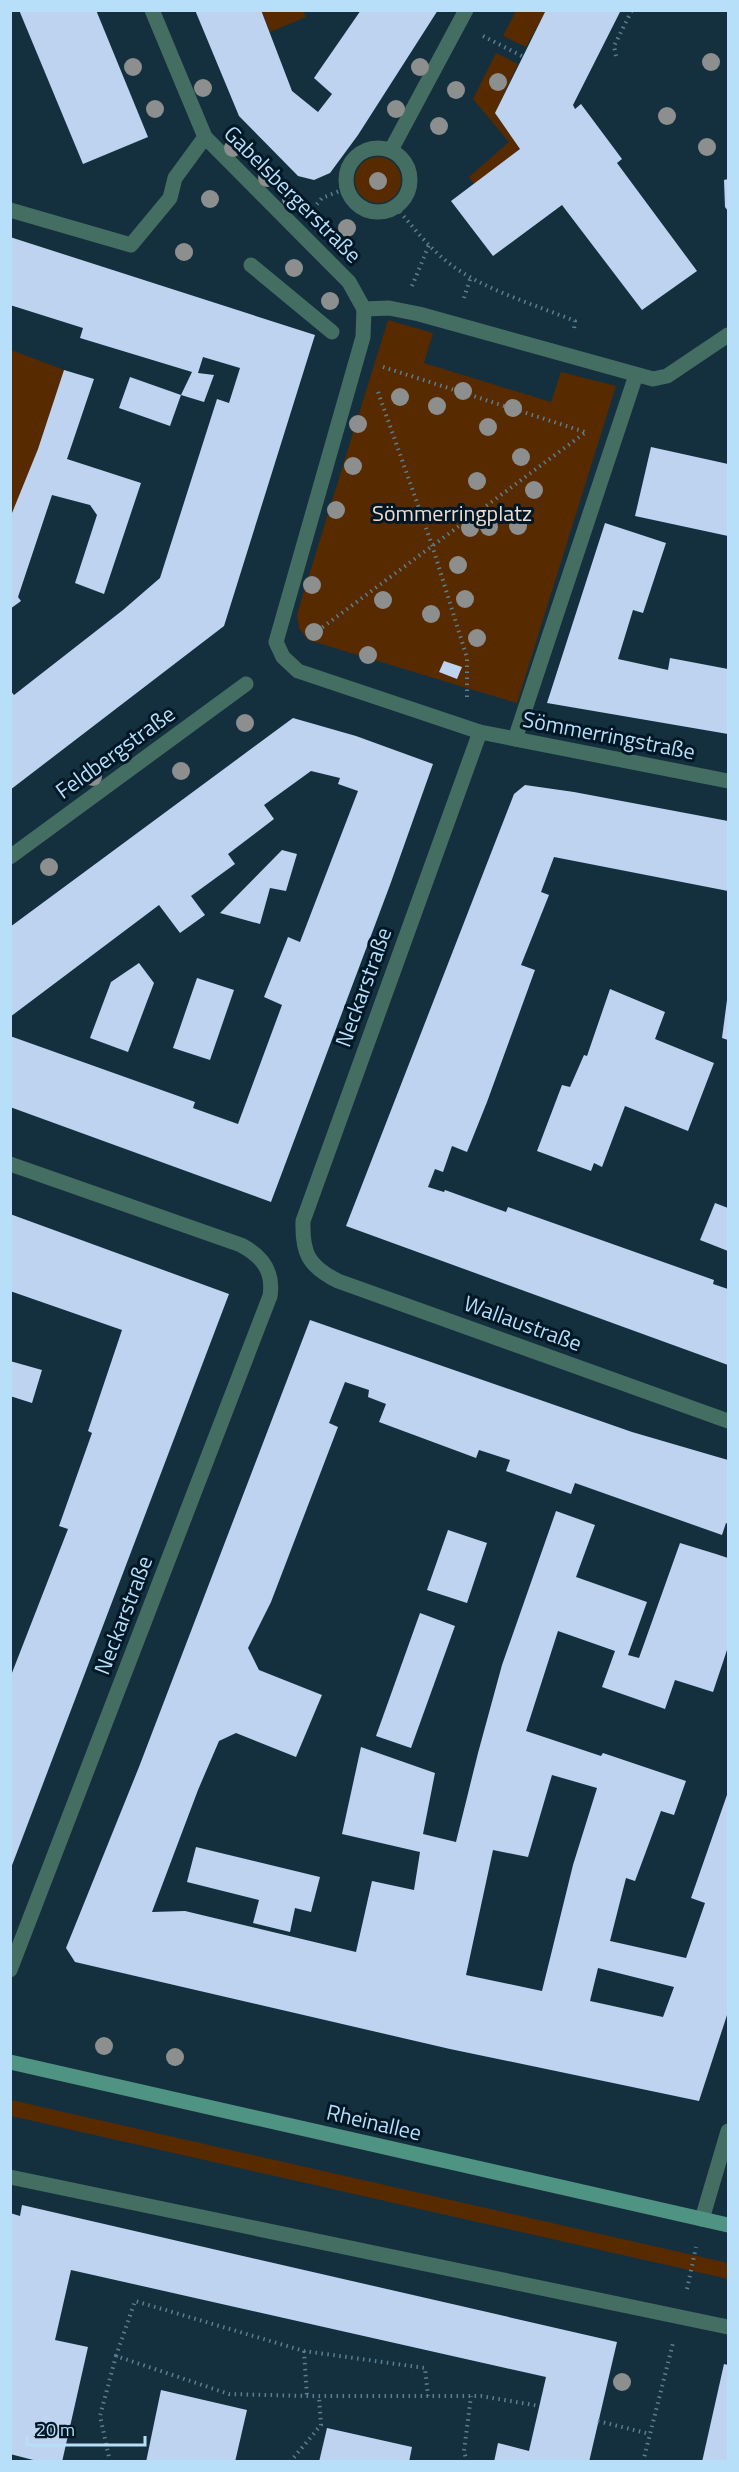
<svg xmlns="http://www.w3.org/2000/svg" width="739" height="2472" viewBox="0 0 739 2472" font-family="'Titillium Web',sans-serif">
  <rect width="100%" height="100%" fill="#14303f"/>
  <g fill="#572a00">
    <path d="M 261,11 L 303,11 L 306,17 L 270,32 Z"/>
    <path d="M 516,11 L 546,11 L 526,47 L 503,36 Z"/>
    <path d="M 496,53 L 518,64 L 495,113 L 520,149 L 474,184 L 469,177 L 509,142 L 473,99 Z"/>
    <circle cx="378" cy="180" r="23"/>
    <path d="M 388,320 L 433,333 L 424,363 L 551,402 L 561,372 L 616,386 L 517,703 L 308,640 L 299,628 L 297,614 Z"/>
    <path d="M 11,350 L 64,370 L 38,449 L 11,518 Z"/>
    <path d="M 11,2100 L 728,2263 L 728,2279 L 11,2116 Z"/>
  </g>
  <g fill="#bdd3f0" fill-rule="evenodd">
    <path d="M 19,10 L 96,10 L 148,137 L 83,164 Z"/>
    <path d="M 195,10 L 261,10 L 292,91 L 318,112 L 332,94 L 314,78 L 361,10 L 438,10 L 358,135 L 330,173 L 314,180 L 298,176 L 239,116 Z"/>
    <path d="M 546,10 L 621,10 L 573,105 L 575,109 L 581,104 L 622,159 L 617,163 L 697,271 L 642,310 L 562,205 L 493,256 L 451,201 L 520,149 L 495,113 Z"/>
    <path d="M 728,179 L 728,211 L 725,207 L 724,180 Z"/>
    <path d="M 10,237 L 315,335 L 224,626 L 10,790 L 10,690 L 14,695 L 123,610 L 160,578 L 217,399 L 229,403 L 240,368 L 203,357 L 198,373 L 214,375 L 204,402 L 181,395 L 192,372 L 80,338 L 83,328 L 10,305 Z"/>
    <path d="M 64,370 L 94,379 L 67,459 L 141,483 L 104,594 L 75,583 L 97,515 L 90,505 L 52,495 L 18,597 L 21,601 L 10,609 L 10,518 L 38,449 Z"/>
    <path d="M 130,377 L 181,395 L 170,426 L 119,408 Z"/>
    <path d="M 651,447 L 728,464 L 728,536 L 635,516 Z"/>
    <path d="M 605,523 L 666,543 L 643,613 L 633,610 L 618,659 L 668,670 L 670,658 L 728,669 L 728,734 L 547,703 Z"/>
    <path d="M 444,661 L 462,667 L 457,679 L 439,672 Z"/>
    <path d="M 293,718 L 356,736 L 433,764 L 390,885 L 271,1202 L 10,1107 L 10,1036 L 195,1102 L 193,1108 L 238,1124 L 282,1005 L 264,997 L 288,937 L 300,942 L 358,791 L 338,784 L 340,778 L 311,771 L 264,805 L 274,819 L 228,854 L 235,864 L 191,896 L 205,915 L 180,933 L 159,905 L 10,1017 L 10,927 Z"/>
    <path d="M 525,785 L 574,792 L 728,821 L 728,891 L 554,857 L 541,892 L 549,895 L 521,965 L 535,970 L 487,1102 L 467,1152 L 452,1146 L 443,1172 L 435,1169 L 428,1187 L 444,1192 L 445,1190 L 506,1212 L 508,1207 L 714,1280 L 713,1284 L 728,1289 L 728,1365 L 346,1226 L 514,794 Z"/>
    <path d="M 282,850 L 297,854 L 286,891 L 270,888 L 260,924 L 220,913 Z"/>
    <path d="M 139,963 L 154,983 L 128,1052 L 90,1038 L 111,982 Z"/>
    <path d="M 197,978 L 234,990 L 210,1060 L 173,1048 Z"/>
    <path d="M 610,989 L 665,1012 L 655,1039 L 714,1063 L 688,1131 L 625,1106 L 602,1167 L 594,1163 L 591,1171 L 537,1151 L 562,1085 L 570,1087 L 584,1055 L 587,1056 Z"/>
    <path d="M 727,1000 L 728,1000 L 728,1040 L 722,1038 Z"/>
    <path d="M 715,1203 L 728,1208 L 728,1251 L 700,1240 Z"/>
    <path d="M 10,1214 L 229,1294 L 11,1868 L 10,1678 L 68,1529 L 59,1526 L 92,1433 L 88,1431 L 122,1330 L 10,1291 Z"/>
    <path d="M 310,1320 L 632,1432 L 728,1460 L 728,1524 L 726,1523 L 722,1535 L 575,1483 L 571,1494 L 506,1471 L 510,1460 L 479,1450 L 476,1458 L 379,1422 L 386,1404 L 368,1397 L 369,1390 L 345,1382 L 329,1423 L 338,1427 L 271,1602 L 248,1648 L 259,1670 L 322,1695 L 296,1757 L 236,1733 L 219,1741 L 198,1790 L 152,1912 L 185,1911 L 356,1952 L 372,1881 L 414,1890 L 420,1852 L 342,1834 L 361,1747 L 435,1773 L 423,1834 L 456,1842 L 478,1753 L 502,1665 L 556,1511 L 595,1525 L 576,1577 L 647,1602 L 628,1655 L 639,1658 L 680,1543 L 716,1554 L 728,1558 L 728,1647 L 713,1692 L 675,1680 L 665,1709 L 602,1687 L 615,1651 L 558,1631 L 526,1731 L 601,1756 L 603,1753 L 686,1781 L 674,1815 L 661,1811 L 635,1881 L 626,1878 L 610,1941 L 686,1958 L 705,1903 L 691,1898 L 728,1792 L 728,2012 L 699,2101 L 450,2049 L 75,1962 L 66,1948 L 139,1767 ZM 552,1775 L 597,1788 L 573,1865 L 542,1991 L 466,1975 L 493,1850 L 528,1857 ZM 598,1968 L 674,1987 L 663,2017 L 590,2001 Z"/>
    <path d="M 10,1361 L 42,1370 L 32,1403 L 10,1396 Z"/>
    <path d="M 448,1530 L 487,1543 L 467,1603 L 427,1590 Z"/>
    <path d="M 420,1613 L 455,1626 L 411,1748 L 376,1736 Z"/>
    <path d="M 196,1847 L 320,1877 L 311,1912 L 295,1908 L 290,1932 L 253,1923 L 259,1900 L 187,1882 Z"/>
    <path d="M 22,2205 L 617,2342 L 589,2462 L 494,2462 L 498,2443 L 529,2451 L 546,2377 L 71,2270 L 55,2340 L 88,2347 L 62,2462 L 41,2462 L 10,2454 L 10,2213 L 20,2216 Z"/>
    <path d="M 724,2364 L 728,2365 L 728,2462 L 702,2462 Z"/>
    <path d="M 161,2390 L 247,2410 L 235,2462 L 146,2462 Z"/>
    <path d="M 327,2428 L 412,2447 L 409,2462 L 319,2462 Z"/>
  </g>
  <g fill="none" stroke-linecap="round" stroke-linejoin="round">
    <g stroke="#5c7e92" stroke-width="4" stroke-dasharray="1.5 4.5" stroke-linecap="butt">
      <path d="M 483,36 L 522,56"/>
      <path d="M 616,56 L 614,46 L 632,10"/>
      <path d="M 396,207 C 413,227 429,248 450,264 C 484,290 536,305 575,321 L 574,329"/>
      <path d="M 313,209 L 322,198 L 347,188"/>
      <path d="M 412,286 L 429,245"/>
      <path d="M 464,298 L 471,276"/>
      <path d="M 383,367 L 585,432"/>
      <path d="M 378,392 L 432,545 L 467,658 L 467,700"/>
      <path d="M 308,638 L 586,432"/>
      <path d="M 687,2289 L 696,2247"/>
      <path d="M 304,2351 L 307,2396"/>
      <path d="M 116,2356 L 135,2301 L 304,2351 L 425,2368 L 428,2396"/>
      <path d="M 598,2421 L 650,2434"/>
      <path d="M 110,2462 L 100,2416 L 116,2356 L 229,2394 L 307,2396 L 481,2396 L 539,2406"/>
      <path d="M 290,2462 L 321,2425 L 319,2397"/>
      <path d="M 467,2462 L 464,2451 L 471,2396"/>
      <path d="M 643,2462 L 673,2343"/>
    </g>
    <path stroke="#456e63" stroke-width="15" d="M 251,265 L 332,332"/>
    <g stroke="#456e63" stroke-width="15">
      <path d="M 152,10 L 205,137 L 349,282 L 364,309"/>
      <circle cx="378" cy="180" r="32"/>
      <path d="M 391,150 L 466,10"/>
      <path d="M 10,210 L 131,245 L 170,198 L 175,178 L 205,137"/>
      <path d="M 364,309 L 363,337 L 276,642 L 283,657 L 298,671 L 480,732 L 728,781"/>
      <path d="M 364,309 L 389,308 L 419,314 L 653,379 L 667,376 L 728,335"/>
      <path d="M 480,732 L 303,1221 C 302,1253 308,1266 338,1281 L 728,1421"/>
      <path d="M 515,739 L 636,375"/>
      <path d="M 10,857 L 246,684"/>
      <path d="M 10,1164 L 241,1245 C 262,1256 274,1271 270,1296 L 10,1970"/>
      <path d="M 10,2177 L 728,2327"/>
      <path d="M 702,2219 L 728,2131"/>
    </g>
    <path stroke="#4f9382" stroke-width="15" d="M 10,2062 L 728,2225"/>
  </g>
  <g fill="#8d8e8e">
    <circle cx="711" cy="62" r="9"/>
    <circle cx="133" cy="67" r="9"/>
    <circle cx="420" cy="67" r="9"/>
    <circle cx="498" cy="82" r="9"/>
    <circle cx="203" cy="88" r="9"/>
    <circle cx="456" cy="90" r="9"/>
    <circle cx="155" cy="109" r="9"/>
    <circle cx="396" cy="109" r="9"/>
    <circle cx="667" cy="116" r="9"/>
    <circle cx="439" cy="126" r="9"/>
    <circle cx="707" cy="147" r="9"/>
    <circle cx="233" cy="148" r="9"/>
    <circle cx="267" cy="178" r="9"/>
    <circle cx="378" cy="181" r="9"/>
    <circle cx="210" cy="199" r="9"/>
    <circle cx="291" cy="199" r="9"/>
    <circle cx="347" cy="228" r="9"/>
    <circle cx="184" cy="252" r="9"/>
    <circle cx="294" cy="268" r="9"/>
    <circle cx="330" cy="301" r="9"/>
    <circle cx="463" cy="391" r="9"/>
    <circle cx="400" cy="397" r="9"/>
    <circle cx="437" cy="406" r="9"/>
    <circle cx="513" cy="408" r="9"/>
    <circle cx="358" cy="424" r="9"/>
    <circle cx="488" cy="427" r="9"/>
    <circle cx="521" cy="457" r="9"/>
    <circle cx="353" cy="466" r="9"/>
    <circle cx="477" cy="481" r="9"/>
    <circle cx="534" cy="490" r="9"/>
    <circle cx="336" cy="510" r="9"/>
    <circle cx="518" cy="526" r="9"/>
    <circle cx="489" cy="527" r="9"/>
    <circle cx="470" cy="528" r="9"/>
    <circle cx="458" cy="565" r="9"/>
    <circle cx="312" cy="585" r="9"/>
    <circle cx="465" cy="599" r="9"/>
    <circle cx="383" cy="600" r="9"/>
    <circle cx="431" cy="614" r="9"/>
    <circle cx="314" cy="632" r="9"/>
    <circle cx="477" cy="638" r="9"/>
    <circle cx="368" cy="655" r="9"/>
    <circle cx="245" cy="723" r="9"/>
    <circle cx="181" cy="771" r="9"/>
    <circle cx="93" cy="777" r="9"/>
    <circle cx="49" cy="867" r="9"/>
    <circle cx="104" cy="2046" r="9"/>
    <circle cx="175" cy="2057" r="9"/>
    <circle cx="622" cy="2382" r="9"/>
  </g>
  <g text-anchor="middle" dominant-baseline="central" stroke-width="6" stroke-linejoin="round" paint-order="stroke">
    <g font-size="22" fill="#b7dff9" stroke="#001726">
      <text transform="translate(293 194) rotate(45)">Gabelsbergerstraße</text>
      <text transform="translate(609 735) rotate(11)">Sömmerringstraße</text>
      <text transform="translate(115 752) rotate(-36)">Feldbergstraße</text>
      <text transform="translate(363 987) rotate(-70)">Neckarstraße</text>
      <text transform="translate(523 1323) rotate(20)">Wallaustraße</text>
      <text transform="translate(123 1615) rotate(-69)">Neckarstraße</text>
      <text transform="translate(374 2122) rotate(13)">Rheinallee</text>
    </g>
    <g font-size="22" fill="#f0dbce" stroke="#001726">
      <text x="452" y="513">Sömmerringplatz</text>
    </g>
  </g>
  <rect width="739" height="2472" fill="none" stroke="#b7dff9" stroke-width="24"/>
  <path d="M27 2436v9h118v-9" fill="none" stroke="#b7dff9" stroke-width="3"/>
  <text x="36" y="2436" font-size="18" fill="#b7dff9" stroke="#001726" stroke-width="4.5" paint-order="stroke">20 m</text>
</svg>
